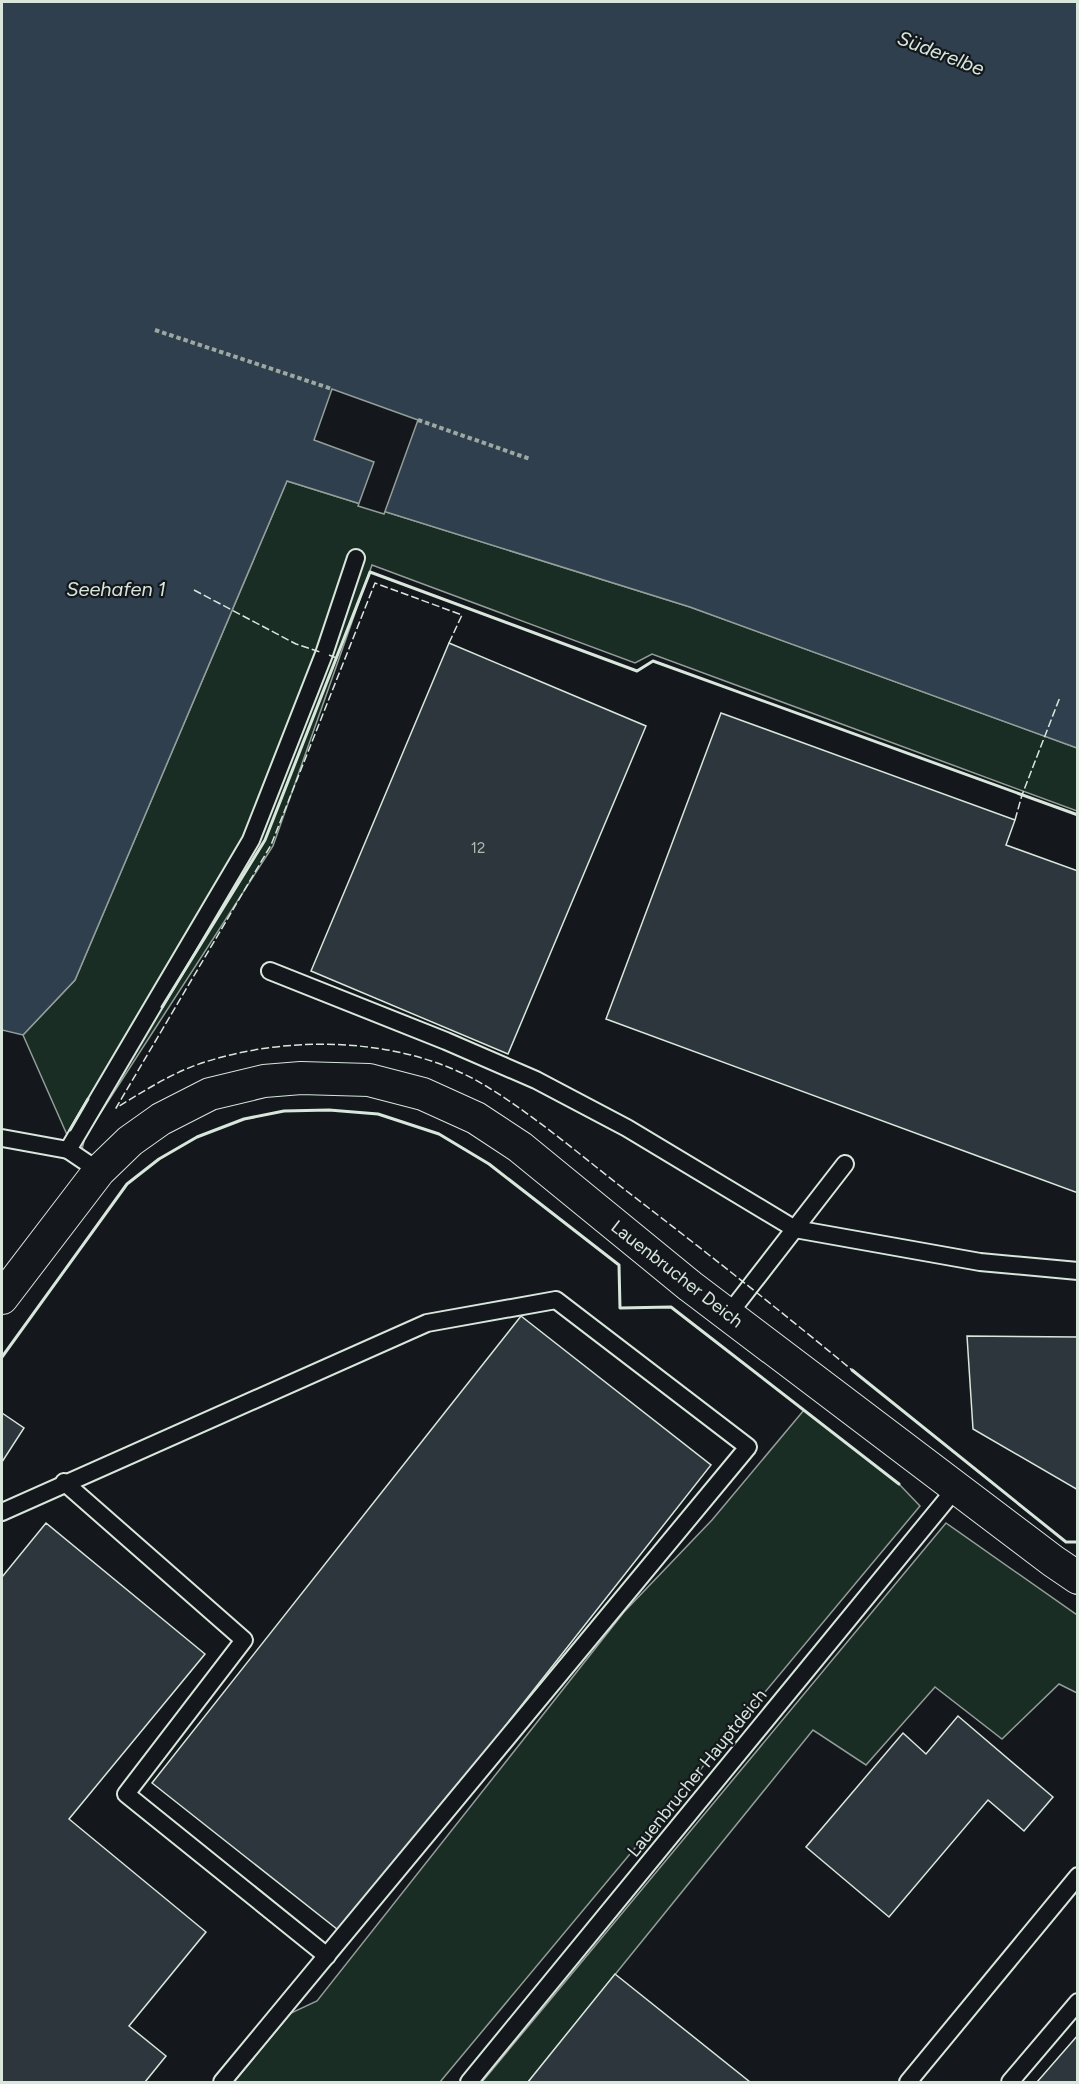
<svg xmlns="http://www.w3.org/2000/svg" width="1079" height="2084" font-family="Figtree,sans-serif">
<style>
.green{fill:#1a2d24;stroke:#939e99;stroke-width:1.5}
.water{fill:#2f3f4d;stroke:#939e99;stroke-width:1.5}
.pier{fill:#14181c;stroke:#939e99;stroke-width:1.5}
.building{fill:#2c363c;stroke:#d8e6dc;stroke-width:1.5}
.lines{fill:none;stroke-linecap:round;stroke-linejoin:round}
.service-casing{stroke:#d8e6dc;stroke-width:20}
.minor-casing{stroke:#d8e6dc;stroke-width:34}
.path{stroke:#9da8a2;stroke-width:4;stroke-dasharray:4.5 3;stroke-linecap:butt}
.service{stroke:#14181c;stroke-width:16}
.minor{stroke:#14181c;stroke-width:32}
.fence{stroke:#d8e6dc;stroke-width:1.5;stroke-dasharray:8 3;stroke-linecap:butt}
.wall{stroke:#d8e6dc;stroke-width:3}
.labels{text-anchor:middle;stroke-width:4.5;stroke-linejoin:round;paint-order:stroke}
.number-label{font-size:15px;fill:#adbab4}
.street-label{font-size:18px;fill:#d8e6dc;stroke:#14181c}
.water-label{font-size:20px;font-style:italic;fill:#d8e6dc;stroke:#14181c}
</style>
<rect width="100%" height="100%" fill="#14181c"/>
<g class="green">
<path d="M 287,481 L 690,607 L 1077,748 L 1077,811 L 652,654 L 635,663 L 372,565 L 273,846 L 85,1137 L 79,1162 L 23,1035 L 75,980 Z"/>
<path d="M 804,1410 L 899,1484 L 920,1506 L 440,2082 L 234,2082 L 291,2013 L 317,2001 L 624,1612 L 712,1520 Z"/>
<path d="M 946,1523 L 1077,1615 L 1077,1693 L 1059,1684 L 1002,1739 L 935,1687 L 866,1765 L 813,1730 L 528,2082 L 482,2082 Z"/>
</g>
<path class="water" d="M 2,2 L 1077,2 L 1077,748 L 690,607 L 287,481 L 75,980 L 23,1035 L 2,1030 Z"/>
<path class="pier" d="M 332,389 L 418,420 L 384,514 L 358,506 L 374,462 L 314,440 Z"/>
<g class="building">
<path d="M 449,643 L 646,726 L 508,1054 L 311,971 Z"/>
<path d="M 721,713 L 1015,820 L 1006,845 L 1078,871 L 1078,1193 L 606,1019 Z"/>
<path d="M 521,1316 L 711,1465 L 342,1933 L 152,1783 Z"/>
<path d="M 967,1336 L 1078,1337 L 1078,1490 L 973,1429 Z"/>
<path d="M 2,1413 L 24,1428 L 2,1462 Z"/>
<path d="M 46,1523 L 205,1654 L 69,1819 L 206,1932 L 129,2026 L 166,2056 L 145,2082 L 2,2082 L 2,1577 Z"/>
<path d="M 958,1716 L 1053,1797 L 1024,1831 L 988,1800 L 889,1917 L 806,1847 L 903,1733 L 926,1754 Z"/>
<path d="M 615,1974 L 750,2082 L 528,2082 Z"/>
<path d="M 1078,2035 L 1078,2082 L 1037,2082 Z"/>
</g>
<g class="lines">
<g class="service-casing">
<g id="service">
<path d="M 270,971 L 446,1041 L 536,1080 L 627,1128 L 795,1229 L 980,1262 L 1078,1271"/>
<path d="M 2,1138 L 68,1150"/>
<path d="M 99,1171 L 68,1150 L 251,840 L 324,654 L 356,558"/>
<path d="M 728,1315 L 845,1164"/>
<path d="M 64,1482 L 244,1640 L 126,1794 L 327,1956"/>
<path d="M 2,1512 L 427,1323 L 556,1300 L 748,1447 L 222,2082"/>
<path d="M 469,2082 L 956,1488"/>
<path d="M 908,2082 L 1078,1876"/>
<path d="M 1010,2082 L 1078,2002"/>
</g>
</g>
<g class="minor-casing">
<path id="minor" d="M 2,1298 L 99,1171 L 130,1141 L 161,1119 L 210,1094 L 264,1081 L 301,1078 L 369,1080 L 423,1094 L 476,1118 L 520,1147 L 690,1286 L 1053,1561 L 1078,1578"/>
</g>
<g class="path">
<path d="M 155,330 L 332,389"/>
<path d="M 418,420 L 530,459"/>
</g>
<use href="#service" class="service"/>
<use href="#minor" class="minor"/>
<g class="fence">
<path d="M 194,590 L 296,644 L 320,652"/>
<path d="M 449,643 L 462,615 L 375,583 L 271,845 L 116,1108 C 144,1091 173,1072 205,1062 C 292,1034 406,1037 486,1086 C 535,1116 579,1154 624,1189 C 701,1248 777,1308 852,1370"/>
<path d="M 329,655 L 339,659"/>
<path d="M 1015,820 L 1022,795 L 1060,697"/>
</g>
<g class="wall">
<path d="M 162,1007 L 265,840 L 370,572 L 637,671 L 653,661 L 1078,815"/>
<path d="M 70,1130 L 88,1099"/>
<path d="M 2,1357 L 127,1184 L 159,1159 L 197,1137 L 244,1119 L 284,1111 L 329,1110 L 378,1114 L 439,1134 L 489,1164 L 619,1265 L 620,1308 L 671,1307 L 899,1484"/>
<path d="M 852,1370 L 1066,1542 L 1078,1542"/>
</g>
</g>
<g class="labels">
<g class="number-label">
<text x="478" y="853">12</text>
</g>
<g class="street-label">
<text transform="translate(677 1274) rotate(38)" y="6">Lauenbrucher Deich</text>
<text transform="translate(697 1773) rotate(-51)" y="6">Lauenbrucher Hauptdeich</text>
</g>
<g class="water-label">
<text transform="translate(941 53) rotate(21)" y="7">Süderelbe</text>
<text x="116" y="596">Seehafen 1</text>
</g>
</g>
<rect width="1079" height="2084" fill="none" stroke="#d8e6dc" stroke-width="6"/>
</svg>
